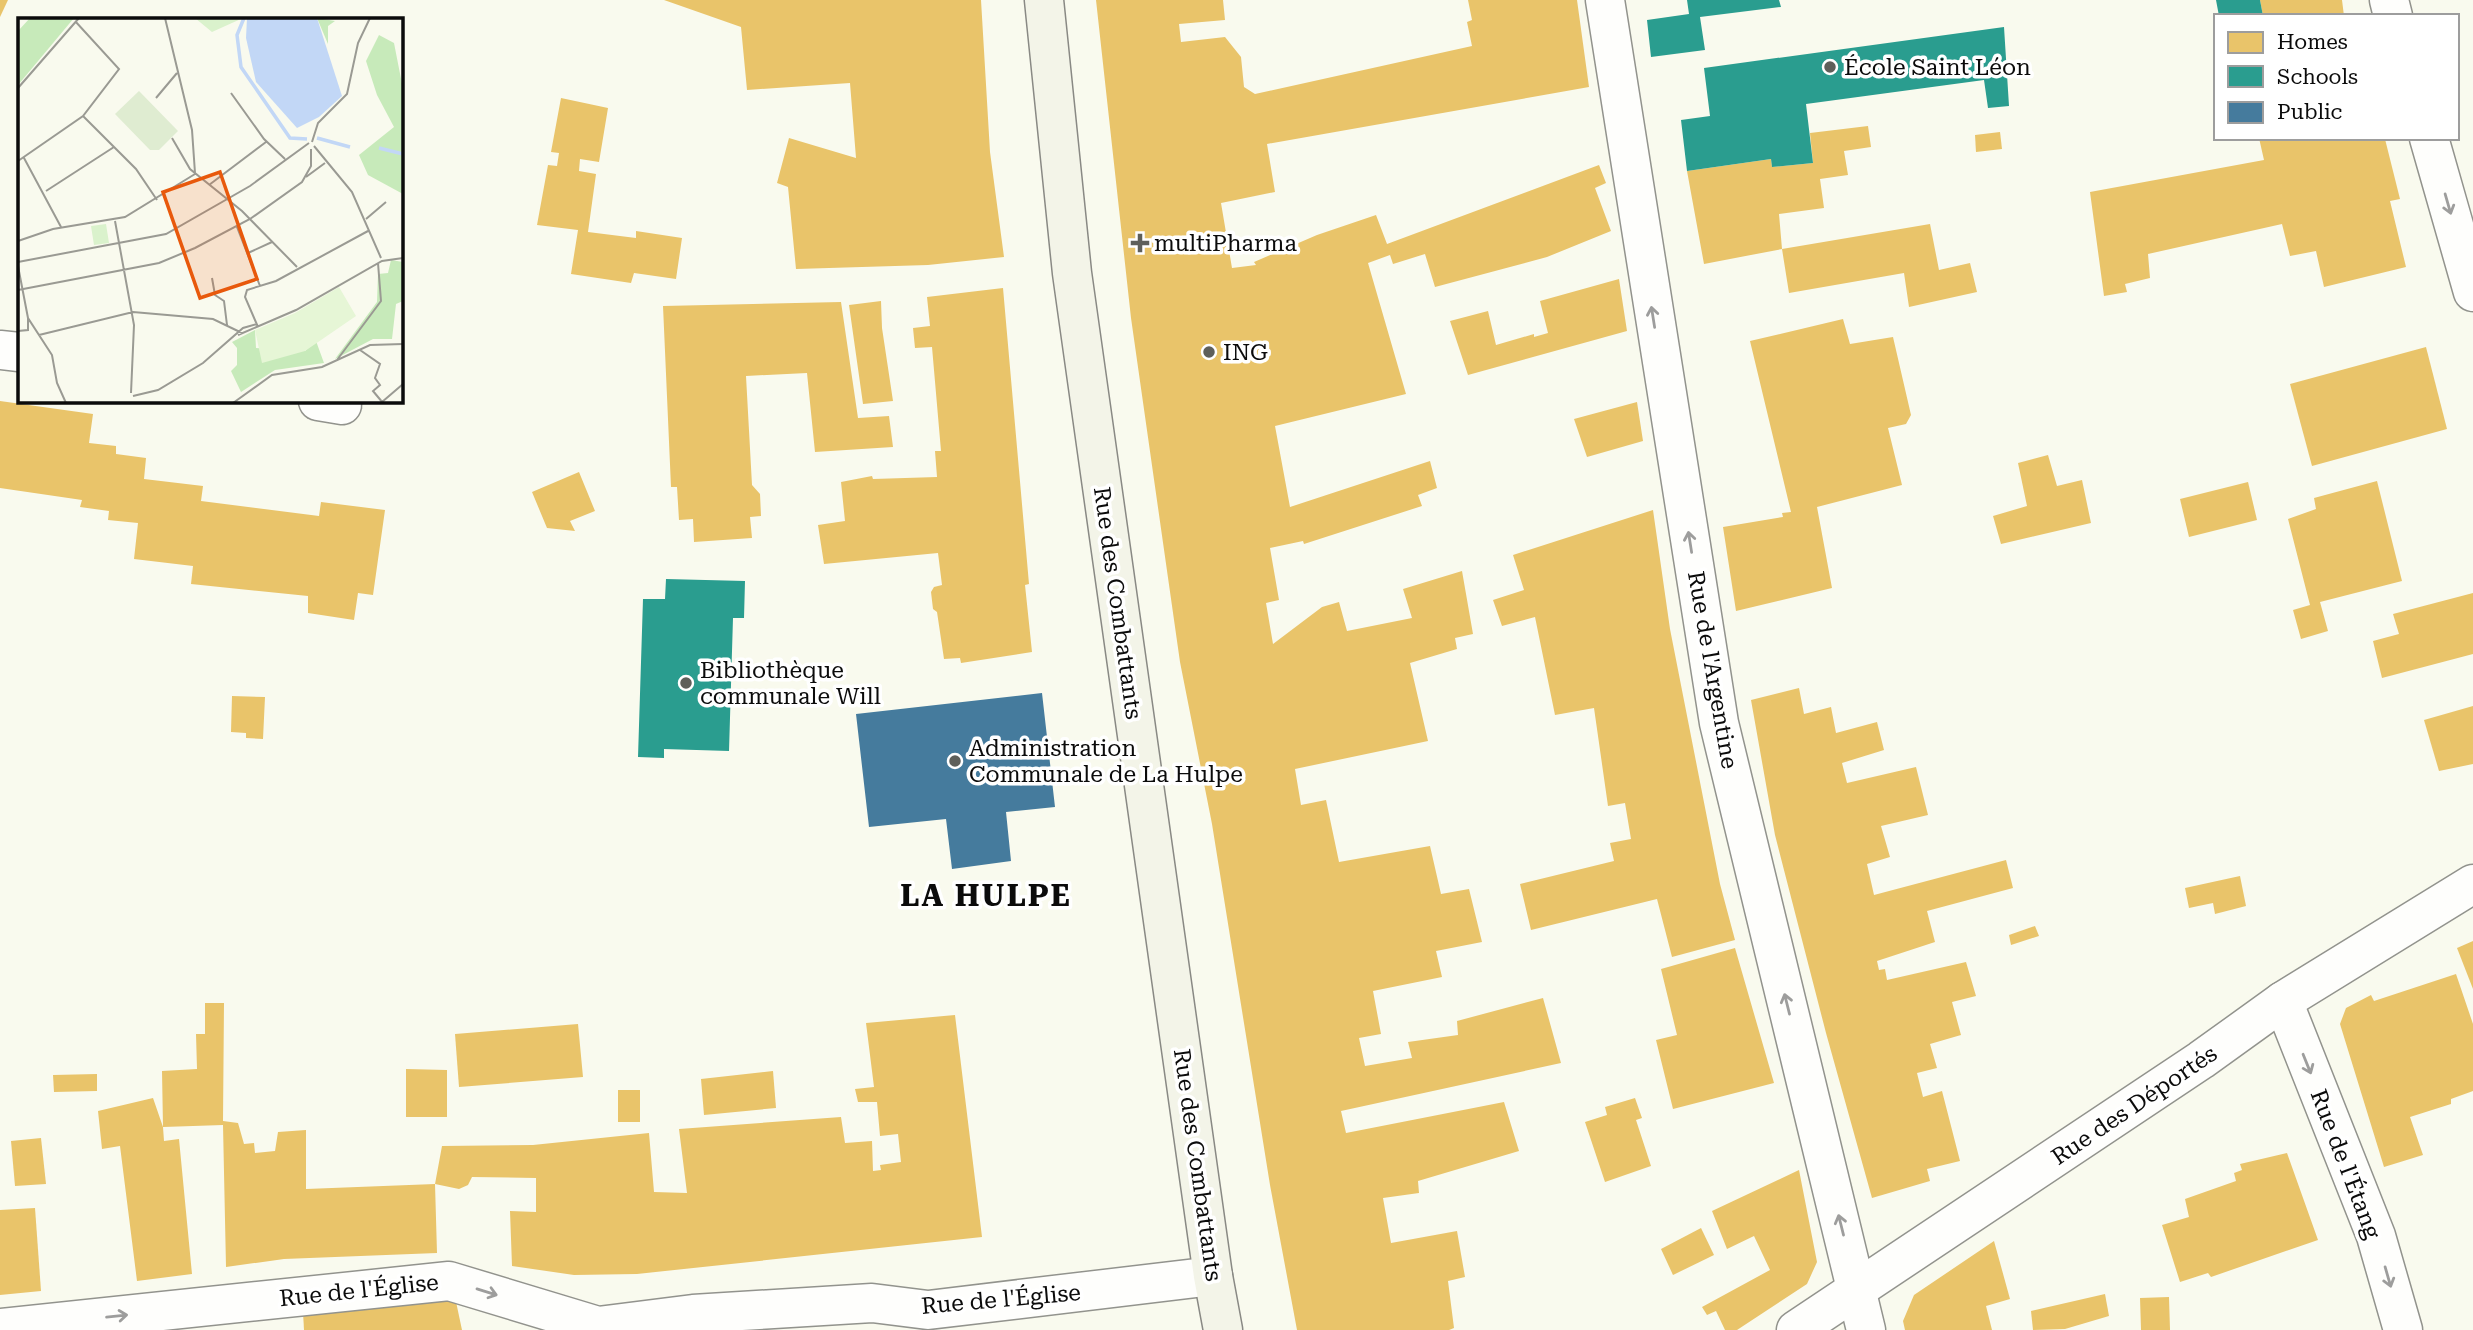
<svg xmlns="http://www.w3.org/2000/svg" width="2473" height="1330" font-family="'Roboto Serif',serif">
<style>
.homes{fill:#e9c46a}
.schools{fill:#2a9d8f}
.public{fill:#457b9d}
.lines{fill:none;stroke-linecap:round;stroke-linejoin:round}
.minor-casing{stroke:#92938d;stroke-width:41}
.secondary-casing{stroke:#898984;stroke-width:41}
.minor{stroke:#fefefc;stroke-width:38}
.secondary{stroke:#f3f4e8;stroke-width:38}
.oneway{stroke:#9d9d9c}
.poi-dot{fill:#5e5f5a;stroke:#fff;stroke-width:2.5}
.labels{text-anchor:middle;stroke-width:7;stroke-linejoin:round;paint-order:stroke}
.poi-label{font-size:23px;fill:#0b0b0b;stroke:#fff;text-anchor:start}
.street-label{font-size:23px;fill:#0b0b0b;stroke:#fff}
.district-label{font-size:30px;font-weight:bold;letter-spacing:2px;fill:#0b0b0b;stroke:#fff}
.inset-river{fill:none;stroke:#c2d7f6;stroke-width:3.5}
.inset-road{fill:none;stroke:#9a9a93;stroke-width:2}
.view{fill:#e8590c;fill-opacity:0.15;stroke:#e8590c;stroke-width:3.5}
.inset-edge{fill:none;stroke:#0b0b0b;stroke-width:3.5}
</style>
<rect width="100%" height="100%" fill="#f9faee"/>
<g class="homes">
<path d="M 0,0 L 8,0 L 0,17 Z"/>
<path d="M 664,0 L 981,0 L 990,152 L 1004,257 L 928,265 L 796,269 L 788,187 L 777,183 L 789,138 L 856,158 L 850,83 L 747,90 L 741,27 Z"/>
<path d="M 1096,0 L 1223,0 L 1225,20 L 1179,24 L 1181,42 L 1225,37 L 1241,57 L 1244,87 L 1255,94 L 1472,46 L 1467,22 L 1472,20 L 1468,0 L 1577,0 L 1589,87 L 1267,144 L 1275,192 L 1221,203 L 1232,268 L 1256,265 L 1254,262 L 1317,235 L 1376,215 L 1387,244 L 1599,165 L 1606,183 L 1595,188 L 1611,231 L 1547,257 L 1435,287 L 1425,254 L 1393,264 L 1390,255 L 1368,263 L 1406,394 L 1275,426 L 1290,507 L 1430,461 L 1437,488 L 1418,495 L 1422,506 L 1304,544 L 1303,541 L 1270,548 L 1279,600 L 1266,603 L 1273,644 L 1322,607 L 1339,602 L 1347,631 L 1412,618 L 1403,589 L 1462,571 L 1473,634 L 1455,638 L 1457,649 L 1410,663 L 1428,741 L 1295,769 L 1301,805 L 1326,800 L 1339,862 L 1430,846 L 1441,894 L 1469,889 L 1482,942 L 1436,951 L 1442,977 L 1373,991 L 1381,1034 L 1359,1038 L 1365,1066 L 1412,1058 L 1408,1042 L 1458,1035 L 1457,1021 L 1543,998 L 1561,1063 L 1341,1111 L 1346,1133 L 1504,1102 L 1519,1151 L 1418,1181 L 1419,1193 L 1383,1198 L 1391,1243 L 1457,1231 L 1465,1277 L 1448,1281 L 1454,1328 L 1449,1330 L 1297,1330 L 1270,1185 L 1212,824 L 1180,662 L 1131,318 Z"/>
<path d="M 2260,0 L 2342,0 L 2344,16 L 2263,16 Z"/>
<path d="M 561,98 L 608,108 L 599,162 L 580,159 L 579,171 L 596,174 L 588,232 L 636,238 L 636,231 L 682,238 L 676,279 L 634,273 L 631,283 L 571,274 L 578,230 L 537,225 L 548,165 L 557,166 L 559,153 L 551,152 Z"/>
<path d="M 1868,126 L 1871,147 L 1844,151 L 1848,175 L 1820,179 L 1824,208 L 1779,214 L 1782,249 L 1704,264 L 1687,171 L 1771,159 L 1772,167 L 1813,163 L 1810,133 Z"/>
<path d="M 2000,132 L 2002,149 L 1976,152 L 1975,135 Z"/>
<path d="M 2259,138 L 2385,139 L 2400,199 L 2390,201 L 2406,267 L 2324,287 L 2316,251 L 2290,256 L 2282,224 L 2148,254 L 2150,278 L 2125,284 L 2127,292 L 2104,296 L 2090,192 L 2264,160 Z"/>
<path d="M 1930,224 L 1939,270 L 1970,263 L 1977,292 L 1909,307 L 1904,273 L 1789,293 L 1782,249 Z"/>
<path d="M 1619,279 L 1627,331 L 1468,375 L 1450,321 L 1488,311 L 1496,345 L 1534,334 L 1534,337 L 1548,333 L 1540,301 Z"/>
<path d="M 1003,288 L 1029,584 L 1025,585 L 1032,652 L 961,663 L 960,658 L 944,659 L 937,612 L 933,609 L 931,592 L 934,587 L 942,585 L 938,553 L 824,564 L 818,525 L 845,521 L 841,482 L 872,476 L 873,479 L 937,477 L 935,451 L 941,451 L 932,347 L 915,348 L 913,328 L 930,326 L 927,297 Z"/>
<path d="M 881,301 L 882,328 L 893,401 L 863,404 L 849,305 Z"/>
<path d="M 841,302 L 858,418 L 889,416 L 893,447 L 815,452 L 807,373 L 746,376 L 752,485 L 760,494 L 761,516 L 750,517 L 752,538 L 694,542 L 693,519 L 679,520 L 677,487 L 671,487 L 663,306 Z"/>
<path d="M 1843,319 L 1850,344 L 1893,337 L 1911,415 L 1906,424 L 1888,428 L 1902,485 L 1817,507 L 1832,588 L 1736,611 L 1723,527 L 1783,517 L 1782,513 L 1791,512 L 1750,341 Z"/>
<path d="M 2426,347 L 2447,429 L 2312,466 L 2290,384 Z"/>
<path d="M 0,401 L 93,414 L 89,443 L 116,446 L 116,454 L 146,458 L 144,479 L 203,486 L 201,501 L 319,516 L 321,502 L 385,510 L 373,595 L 358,593 L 354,620 L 308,613 L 308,596 L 191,584 L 193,566 L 134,559 L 138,523 L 108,520 L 109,511 L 80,507 L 82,500 L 0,488 Z"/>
<path d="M 1637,402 L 1643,441 L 1587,457 L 1574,419 Z"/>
<path d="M 2048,455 L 2057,486 L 2082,480 L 2091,523 L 2001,544 L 1993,516 L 2027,506 L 2018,463 Z"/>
<path d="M 579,472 L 595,511 L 570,521 L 575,531 L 547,528 L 532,492 Z"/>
<path d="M 2377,481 L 2402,581 L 2320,602 L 2328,631 L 2301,639 L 2293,610 L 2310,605 L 2288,519 L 2316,509 L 2314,498 Z"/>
<path d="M 2248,482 L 2257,520 L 2189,537 L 2180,499 Z"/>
<path d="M 1653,510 L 1670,629 L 1720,884 L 1735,940 L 1672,957 L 1657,899 L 1531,930 L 1520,884 L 1614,861 L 1610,843 L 1631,839 L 1625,803 L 1608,806 L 1594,708 L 1555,715 L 1535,617 L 1502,626 L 1493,600 L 1524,590 L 1513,555 Z"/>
<path d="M 2473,593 L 2473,654 L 2382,678 L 2373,641 L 2399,634 L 2393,614 Z"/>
<path d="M 1799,688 L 1804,714 L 1831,707 L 1836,733 L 1877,722 L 1884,750 L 1842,763 L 1847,783 L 1916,767 L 1928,815 L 1881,826 L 1890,857 L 1867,864 L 1874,895 L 2006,860 L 2013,888 L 1927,911 L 1935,942 L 1877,961 L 1879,970 L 1885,969 L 1887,980 L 1966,962 L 1976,996 L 1952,1002 L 1961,1035 L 1930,1044 L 1937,1068 L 1917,1073 L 1923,1097 L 1942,1091 L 1960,1161 L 1927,1169 L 1930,1181 L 1872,1198 L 1826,1033 L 1775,835 L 1751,700 Z"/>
<path d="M 232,696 L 265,697 L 263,739 L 246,738 L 246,733 L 231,732 Z"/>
<path d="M 2473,706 L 2473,764 L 2439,771 L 2424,720 Z"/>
<path d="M 2240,876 L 2246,906 L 2215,914 L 2213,903 L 2189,908 L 2185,888 Z"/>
<path d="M 2035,926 L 2039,936 L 2011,945 L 2009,935 Z"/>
<path d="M 2473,941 L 2473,989 L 2457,948 Z"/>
<path d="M 1735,948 L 1774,1083 L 1673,1109 L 1656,1040 L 1677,1035 L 1661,969 Z"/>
<path d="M 2456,974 L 2473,1024 L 2473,1091 L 2451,1099 L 2451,1104 L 2410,1117 L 2423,1155 L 2384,1167 L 2340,1024 L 2346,1008 L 2371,995 L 2374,1001 Z"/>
<path d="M 205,1003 L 224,1003 L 223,1121 L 238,1123 L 244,1144 L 254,1143 L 255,1153 L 275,1151 L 278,1132 L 306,1130 L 306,1189 L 435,1184 L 442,1146 L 533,1145 L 649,1133 L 654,1192 L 687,1193 L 679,1129 L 841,1117 L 845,1143 L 872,1141 L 873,1171 L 881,1170 L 880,1165 L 901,1162 L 898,1134 L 880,1136 L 877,1102 L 858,1102 L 855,1089 L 874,1087 L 866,1023 L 955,1015 L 982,1237 L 637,1274 L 574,1275 L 512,1266 L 510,1211 L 536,1212 L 536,1178 L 472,1177 L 468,1185 L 459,1189 L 435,1184 L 437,1253 L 284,1259 L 226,1267 L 223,1125 L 163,1127 L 164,1141 L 179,1139 L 192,1274 L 137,1281 L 120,1146 L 102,1149 L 98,1111 L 153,1098 L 163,1127 L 162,1071 L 197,1069 L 196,1034 L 205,1034 Z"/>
<path d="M 578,1024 L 583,1077 L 459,1087 L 455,1034 Z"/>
<path d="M 406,1069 L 447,1070 L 447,1117 L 406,1117 Z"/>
<path d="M 773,1071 L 776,1108 L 704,1115 L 701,1079 Z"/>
<path d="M 97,1074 L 97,1091 L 54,1092 L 53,1075 Z"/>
<rect x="618" y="1090" width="22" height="32"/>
<path d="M 1635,1098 L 1642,1118 L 1636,1120 L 1651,1166 L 1605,1182 L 1585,1122 L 1607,1115 L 1605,1107 Z"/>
<path d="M 41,1138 L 46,1184 L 15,1186 L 11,1141 Z"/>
<path d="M 2287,1153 L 2318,1240 L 2211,1277 L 2208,1273 L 2180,1282 L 2162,1225 L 2189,1217 L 2185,1199 L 2236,1181 L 2234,1173 L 2242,1170 L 2240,1164 Z"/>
<path d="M 1799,1170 L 1817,1262 L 1807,1284 L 1737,1330 L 1725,1330 L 1716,1311 L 1707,1315 L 1702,1307 L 1770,1270 L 1754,1236 L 1727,1249 L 1712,1211 Z"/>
<path d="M 35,1208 L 41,1291 L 0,1295 L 0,1210 Z"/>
<path d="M 1701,1228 L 1714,1255 L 1673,1275 L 1661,1249 Z"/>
<path d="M 1994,1241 L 2010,1299 L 1986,1306 L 1992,1330 L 1905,1330 L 1903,1321 L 1914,1295 Z"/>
<path d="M 2105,1294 L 2109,1316 L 2065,1329 L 2033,1330 L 2031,1311 Z"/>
<path d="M 455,1297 L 462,1330 L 304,1330 L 303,1312 Z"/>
<path d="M 2169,1297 L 2170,1330 L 2141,1330 L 2140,1298 Z"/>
</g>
<g class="schools">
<path d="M 1687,0 L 1779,0 L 1781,7 L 1700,17 L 1705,50 L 1651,57 L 1647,20 L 1689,14 Z"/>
<path d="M 2216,0 L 2260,0 L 2263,16 L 2219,16 Z"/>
<path d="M 2004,27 L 2009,106 L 1988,108 L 1984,80 L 1806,104 L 1813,163 L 1772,167 L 1771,159 L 1687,171 L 1681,120 L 1710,116 L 1704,68 Z"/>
<path d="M 666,579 L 745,581 L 744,618 L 733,618 L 729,751 L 664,749 L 664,758 L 638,757 L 643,599 L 665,599 Z"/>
</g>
<path class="public" d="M 1042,693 L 1055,807 L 1006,812 L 1011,861 L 952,869 L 946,819 L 869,827 L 856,714 Z"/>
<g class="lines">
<g class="minor-casing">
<g id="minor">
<path d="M 1605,0 L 1719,723 L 1866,1330"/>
<path d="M 2389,0 L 2393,16"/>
<path d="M 2429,138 L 2473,292"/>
<path d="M 0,350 L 19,352"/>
<path d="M 318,401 L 342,405"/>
<path d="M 2283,1001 L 2376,1236 L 2403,1330"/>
<path d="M 0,1328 L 449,1281 L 598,1326 L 693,1314 L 872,1303 L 928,1310 L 1213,1276"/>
<path d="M 1796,1330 L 2201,1060 L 2283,1001 L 2473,884"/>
</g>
</g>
<g class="secondary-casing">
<path id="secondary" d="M 1044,0 L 1072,273 L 1213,1276 L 1223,1330"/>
</g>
<use href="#minor" class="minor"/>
<use href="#secondary" class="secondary"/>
</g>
<defs><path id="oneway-shaft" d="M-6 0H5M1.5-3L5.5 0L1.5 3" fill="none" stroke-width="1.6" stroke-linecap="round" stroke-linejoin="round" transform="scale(1.75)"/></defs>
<g class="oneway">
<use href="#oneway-shaft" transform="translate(2448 204) rotate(74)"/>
<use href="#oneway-shaft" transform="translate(1653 317) rotate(-99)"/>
<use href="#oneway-shaft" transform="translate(1690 542) rotate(-99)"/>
<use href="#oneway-shaft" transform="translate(1787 1004) rotate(-104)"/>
<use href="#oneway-shaft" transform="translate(2307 1064) rotate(68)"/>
<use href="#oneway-shaft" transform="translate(1841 1225) rotate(-104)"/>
<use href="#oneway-shaft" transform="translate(2388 1277) rotate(74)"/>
<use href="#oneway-shaft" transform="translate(487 1292) rotate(17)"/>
<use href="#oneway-shaft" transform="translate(117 1316) rotate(-6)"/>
</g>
<g class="poi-dot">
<circle cx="1830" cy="67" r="7"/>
<path d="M1136.5 232.5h7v7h7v7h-7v7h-7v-7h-7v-7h7z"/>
<circle cx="1209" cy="352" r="7"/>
<circle cx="686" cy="683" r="7"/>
<circle cx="955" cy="761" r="7"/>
</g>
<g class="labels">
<g class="poi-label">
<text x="1844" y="75">École Saint Léon</text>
<text x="1154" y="251">multiPharma</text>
<text x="1223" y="360">ING</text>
<text x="700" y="678">Bibliothèque<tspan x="700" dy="26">communale Will</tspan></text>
<text x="969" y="756">Administration<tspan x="969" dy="26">Communale de La Hulpe</tspan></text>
</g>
<g class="street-label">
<text transform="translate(1118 603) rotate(82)" y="8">Rue des Combattants</text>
<text transform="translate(1713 670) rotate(80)" y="8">Rue de l'Argentine</text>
<text transform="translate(2134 1105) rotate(-34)" y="8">Rue des Déportés</text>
<text transform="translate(2346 1164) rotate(69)" y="8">Rue de l'Étang</text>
<text transform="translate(1198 1165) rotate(82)" y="8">Rue des Combattants</text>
<text transform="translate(359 1290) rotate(-6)" y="8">Rue de l'Église</text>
<text transform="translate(1001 1299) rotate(-5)" y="8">Rue de l'Église</text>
</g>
<g class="district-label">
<text x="986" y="906">LA HULPE</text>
</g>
</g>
<g transform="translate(18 18)">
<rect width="385" height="385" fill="#f9faee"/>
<path d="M 177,0 L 225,0 L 194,14 ZM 88,206 L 91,225 L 76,227 L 73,208 Z" fill="#daf2cc"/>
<path d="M 12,0 L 56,0 L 0,67 L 0,13 ZM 299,0 L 317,3 L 310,8 L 310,26 ZM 361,17 L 376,25 L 385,71 L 385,176 L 350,157 L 341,137 L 376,109 L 359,77 L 348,43 ZM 373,242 L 385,244 L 385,283 L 378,286 L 374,321 L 355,321 L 317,341 L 359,284 L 360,256 L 370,255 ZM 237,312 L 238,330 L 287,333 L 298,323 L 306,345 L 257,352 L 223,374 L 213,353 L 219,347 L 219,330 L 214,324 Z" fill="#c7eaba"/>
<path d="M 121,73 L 160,113 L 141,132 L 132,132 L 97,96 Z" fill="#dfecd1"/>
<path d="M 321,269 L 338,298 L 287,333 L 244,345 L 237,312 L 277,295 Z" fill="#e6f6d6"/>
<path d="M 229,0 L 299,0 L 324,78 L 301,99 L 279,110 L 238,64 L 228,20 Z" fill="#c2d7f6"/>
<path class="inset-river" d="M 226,0 L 219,17 L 223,49 L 272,120 L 289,121M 299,120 L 332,129M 361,130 L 385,136"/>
<path class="inset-road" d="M 147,0 L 174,112 L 177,155M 0,70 L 61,0M 213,75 L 246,121 L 267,141M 138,80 L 159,55M 65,98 L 118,151 L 139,182M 154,120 L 172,151 L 224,193 L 279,249M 294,124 L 300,105 L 329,76 L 340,25 L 352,0M 296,128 L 334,174 L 363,240M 6,140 L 43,209M 0,143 L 65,98 L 101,51 L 57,3M 288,159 L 307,145M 191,167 L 248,124M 28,173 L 96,129M 348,201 L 368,184M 97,203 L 116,307 L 113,375M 219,209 L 242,268M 0,223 L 35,211 L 107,199 L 177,156M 230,235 L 254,224M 0,244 L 148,216 L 232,168 L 291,125M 0,248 L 10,300 L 34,337 L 39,365 L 48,385M 194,260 L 197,277 L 206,283 L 209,307M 0,272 L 141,245 L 177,230 L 232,201 L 284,164 L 293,148 L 293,131M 240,309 L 227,279 L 229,272 L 258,263 L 350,213M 0,313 L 10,312 L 10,300M 21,317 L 115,294 L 195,301 L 224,315M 220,317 L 278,292 L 364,243 L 385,240M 342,332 L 362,346 L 357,360 L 362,367 L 355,373 L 365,385M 319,342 L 363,283 L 360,245M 115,378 L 140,372 L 185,345 L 225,310 L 239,306M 364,384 L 385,366M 215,385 L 254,357 L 304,349 L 352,327 L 385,326"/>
<path class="view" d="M 202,154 L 239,261 L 182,280 L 145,174 Z"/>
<rect width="385" height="385" class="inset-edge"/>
</g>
<rect x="2214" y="14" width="245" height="126" fill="#ffffff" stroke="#9d9d9d" stroke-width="2"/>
<rect x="2228" y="32" width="35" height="21" fill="#e9c46a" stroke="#9d9d9d" stroke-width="2"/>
<text x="2277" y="49" font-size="21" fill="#0b0b0b">Homes</text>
<rect x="2228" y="66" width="35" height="21" fill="#2a9d8f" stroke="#9d9d9d" stroke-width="2"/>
<text x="2277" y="84" font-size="21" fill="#0b0b0b">Schools</text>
<rect x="2228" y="102" width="35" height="21" fill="#457b9d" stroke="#9d9d9d" stroke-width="2"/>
<text x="2277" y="119" font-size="21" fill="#0b0b0b">Public</text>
</svg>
